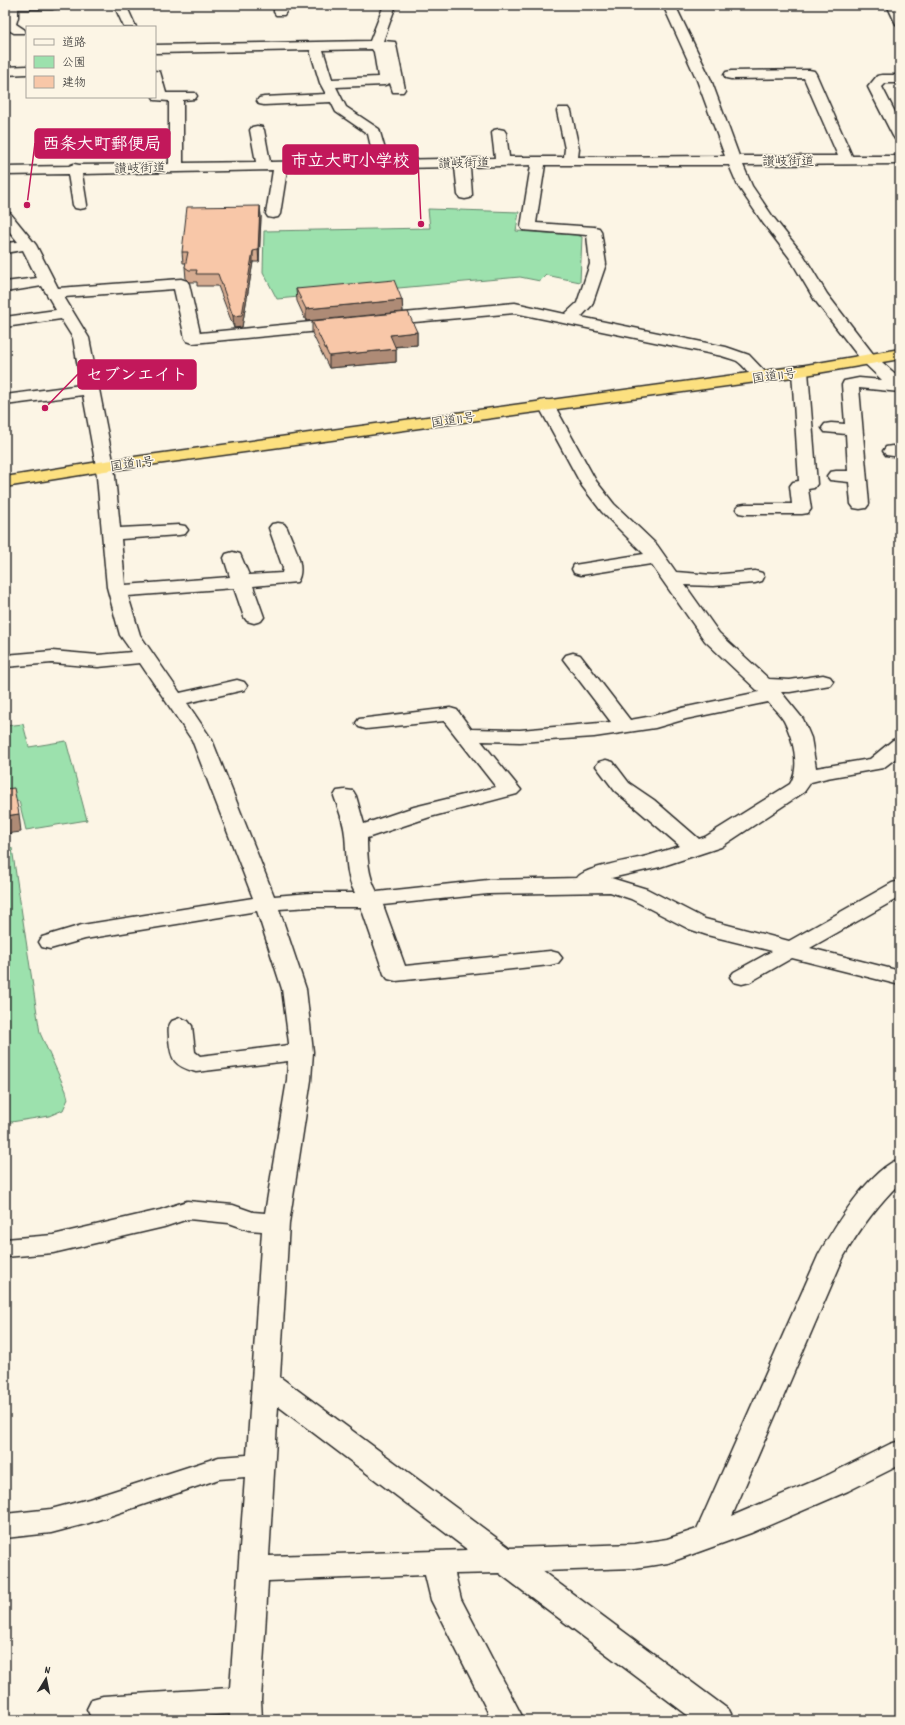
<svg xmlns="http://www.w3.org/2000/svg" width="905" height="1725" font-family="Dekko,'Klee One',sans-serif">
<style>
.green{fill:#9ce1ad;stroke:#64866c}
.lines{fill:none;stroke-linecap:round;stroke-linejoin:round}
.minor-casing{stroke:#2b2b2b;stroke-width:3}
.highway-casing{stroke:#2b2b2b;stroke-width:3}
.minor{fill:#fcf5e5;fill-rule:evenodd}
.highway{fill:#fce080;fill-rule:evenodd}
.wall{fill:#d5ab90;stroke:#2b2b2b}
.shaded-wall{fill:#ae8b76;stroke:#2b2b2b}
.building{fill:#f8c7a8;stroke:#2b2b2b}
.labels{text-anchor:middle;stroke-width:3;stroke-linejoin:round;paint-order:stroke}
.far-street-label{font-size:13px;fill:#2b2b2b;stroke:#fcf5e5}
.leader{fill:none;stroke:#c2185b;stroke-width:1.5}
.callout-dot{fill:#c2185b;stroke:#fcf5e5;stroke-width:1.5}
.callout{fill:#c2185b;stroke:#c2185b;stroke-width:1.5}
.callout-label{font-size:17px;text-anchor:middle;font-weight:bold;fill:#fff}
</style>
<rect width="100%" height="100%" fill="#fcf5e5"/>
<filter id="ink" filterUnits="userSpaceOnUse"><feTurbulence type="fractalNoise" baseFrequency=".025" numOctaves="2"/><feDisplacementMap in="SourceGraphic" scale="8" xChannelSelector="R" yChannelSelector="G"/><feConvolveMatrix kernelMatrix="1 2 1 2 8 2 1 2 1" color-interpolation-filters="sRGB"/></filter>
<g filter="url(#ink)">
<g class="green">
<path d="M 428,209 L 519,212 L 516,231 L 577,235 L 582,237 L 580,282 L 546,275 L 540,281 L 520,277 L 277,299 L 263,272 L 264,231 L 430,228 Z"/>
<path d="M 23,724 L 29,747 L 66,741 L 87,820 L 26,830 L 19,801 L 5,803 L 5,726 Z"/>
<path d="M 5,845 L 12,848 L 40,1033 L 66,1091 L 68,1099 L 63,1110 L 49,1116 L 5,1123 Z"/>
</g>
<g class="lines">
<g class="minor-casing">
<g id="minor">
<path d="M 5,5 L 58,5 L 56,8 L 52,9 L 18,9 L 18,17 L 16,24 L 25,30 L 24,33 L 14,33 L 5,28 Z"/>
<path d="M 114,5 L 126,5 L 136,27 L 124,27 Z"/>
<path d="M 274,5 L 286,5 L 286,12 L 284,15 L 276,15 L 274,12 Z"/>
<path d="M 384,5 L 396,5 L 383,41 L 395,42 L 396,45 L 405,89 L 403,92 L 393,92 L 390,83 L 385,85 L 336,87 L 346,107 L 379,129 L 388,160 L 495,158 L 492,133 L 494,130 L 499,129 L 504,130 L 506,133 L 509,157 L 564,157 L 565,149 L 557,111 L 559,108 L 569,108 L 571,111 L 579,149 L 578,157 L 725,156 L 697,80 L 663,5 L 675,5 L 711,80 L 739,156 L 838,156 L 804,78 L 731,79 L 726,78 L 724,75 L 726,72 L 731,71 L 809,70 L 814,71 L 816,74 L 852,156 L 900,156 L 900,164 L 743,165 L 752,186 L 773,217 L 804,256 L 827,294 L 874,355 L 900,378 L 900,392 L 859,388 L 869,504 L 866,508 L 860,509 L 854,508 L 851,504 L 849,482 L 830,480 L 827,476 L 830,472 L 836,471 L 848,471 L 846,434 L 825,432 L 822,428 L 825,424 L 831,423 L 845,424 L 842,385 L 844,381 L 859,378 L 882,380 L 862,361 L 814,299 L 789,257 L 763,223 L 738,186 L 729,165 L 545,165 L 536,223 L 594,227 L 599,228 L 601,231 L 606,264 L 592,305 L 581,317 L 726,347 L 749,355 L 770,377 L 768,381 C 752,384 749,369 737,361 C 733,359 727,358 722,356 L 515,313 L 381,325 L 375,323 L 373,320 L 375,317 L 381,315 L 515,303 L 565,314 L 577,303 L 590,264 L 587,235 L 523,230 L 521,227 L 531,165 L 470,167 L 472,195 L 470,198 L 465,199 L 460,198 L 458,195 L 455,167 L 287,170 L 280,214 L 278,217 L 273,218 L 268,217 L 266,214 L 273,170 L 82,174 L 87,205 L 85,208 L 80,209 L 75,208 L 73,205 L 68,174 L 5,175 L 5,167 L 69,166 L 74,164 L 79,165 L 169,164 L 169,101 L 155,100 L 153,97 L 155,97 L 155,71 L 160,72 L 166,93 L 195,93 L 197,96 L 195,99 L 183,100 L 183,163 L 256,162 L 250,130 L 252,127 L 257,126 L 262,127 L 264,130 L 270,162 L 374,160 L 368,134 L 336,112 L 331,102 L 264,105 L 259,104 L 257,101 L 259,98 L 264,97 L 326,94 L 320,83 L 310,50 L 155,53 L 155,45 L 370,41 ZM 372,49 L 374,52 L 378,77 L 332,79 L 323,50 Z"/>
<path d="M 887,5 L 899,5 L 900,25 L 896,24 Z"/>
<path d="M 27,66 L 27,74 L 5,75 L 5,67 Z"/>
<path d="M 882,75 L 900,75 L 900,83 L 886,83 L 882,87 L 900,122 L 900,140 L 895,139 L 893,136 L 868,87 L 877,76 Z"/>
<path d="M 5,212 L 10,213 L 36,245 L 58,288 L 181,279 L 187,281 L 189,284 L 200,333 L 341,319 L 347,321 L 349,324 L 347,327 L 341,329 L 193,343 L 187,341 L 185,338 L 174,289 L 64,297 L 89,338 L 114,466 L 120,528 L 179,525 L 185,526 L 188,530 L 185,534 L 179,535 L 121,539 L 125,585 L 230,577 L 224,558 L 226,554 L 233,552 L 240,554 L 249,575 L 282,573 L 283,568 L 269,528 L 272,524 L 278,523 L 284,524 L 287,528 C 293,544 307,567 297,582 L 253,586 L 264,617 L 261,621 L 254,623 L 247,621 L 244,617 L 234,588 L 128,596 L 140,635 L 180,693 L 237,680 L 244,682 L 247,686 L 244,690 L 187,703 L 212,740 L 274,896 L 311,893 L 355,893 C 345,875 347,855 345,835 C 344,822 338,808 334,796 L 337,791 L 345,790 L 353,791 L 356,796 L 364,824 L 414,807 L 496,787 L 444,721 L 366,729 L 359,727 L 356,723 L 359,719 L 450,708 L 457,710 L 471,729 L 520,730 L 611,722 L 563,659 L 566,655 L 573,653 L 580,655 L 630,720 L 653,716 L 682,708 L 759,692 L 705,641 L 651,564 L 581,575 L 574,573 L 572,569 L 574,565 L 644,554 L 602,512 L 582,486 L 538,405 L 540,401 L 546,400 L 552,401 L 596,481 L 614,504 L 657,545 L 676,572 L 713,575 L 755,571 L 762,573 L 764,577 L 762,581 L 755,583 L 713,586 L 685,585 L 719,633 L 769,679 L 790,680 L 823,675 L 830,677 L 833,681 L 830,685 L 790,692 L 781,692 L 803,719 L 811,738 L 816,768 L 870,759 L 893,740 L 900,738 L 900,755 L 883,768 L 827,778 L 811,782 L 804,792 L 721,847 L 660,867 L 611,878 L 647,889 L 705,919 L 789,941 L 892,883 L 900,881 L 900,897 L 810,948 L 900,971 L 900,985 L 792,958 L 750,982 L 742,984 L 734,982 L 730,977 L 734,972 L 772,951 L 707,935 L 689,929 L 631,899 L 610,892 L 488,894 L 383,905 L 405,966 L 550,951 L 558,953 L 562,958 L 558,963 L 550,965 L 396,981 L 388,979 L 384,974 L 361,907 L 311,907 L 279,909 L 306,989 L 313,1052 L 311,1080 L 289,1223 L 280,1377 L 510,1548 L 635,1544 L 667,1539 L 697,1529 L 818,1256 C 833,1229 870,1168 900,1159 L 900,1183 C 877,1205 860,1229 844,1256 L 732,1516 L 828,1475 L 890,1444 L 900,1441 L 900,1465 L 848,1491 L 751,1533 L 668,1563 L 635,1568 L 542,1571 L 729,1710 L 734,1720 L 694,1720 L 499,1573 L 455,1574 L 461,1599 L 524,1720 L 492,1720 L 431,1600 L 425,1575 L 268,1581 L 261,1700 L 262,1720 L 230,1720 L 230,1714 L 142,1720 L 96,1720 L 92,1719 L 87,1709 L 92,1699 L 103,1696 L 230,1688 L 245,1477 L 219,1479 L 89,1523 L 51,1533 L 5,1538 L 5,1514 L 51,1509 L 89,1499 L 219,1457 L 247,1455 L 262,1231 L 249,1230 L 229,1223 L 188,1219 L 164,1227 L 53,1253 L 5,1257 L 5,1239 L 53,1235 L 160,1210 L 187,1201 L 233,1205 L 253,1212 L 265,1213 L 287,1080 L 288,1061 L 196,1072 C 174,1066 171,1060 169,1039 C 169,1031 167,1027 172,1021 L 180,1018 L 188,1021 L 192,1026 L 195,1052 L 200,1056 L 289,1045 L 289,1043 L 282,989 L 257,911 L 85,939 L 50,949 L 42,947 L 39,942 L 42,937 L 82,925 L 253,898 L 192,740 L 140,663 L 98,667 L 52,663 L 5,667 L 5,655 L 52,651 L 98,655 L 132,652 L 120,635 L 107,587 L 96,466 L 83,395 L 5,405 L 5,395 L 81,385 L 73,338 L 61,319 L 5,327 L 5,317 L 56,310 L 42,286 L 5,292 L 5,282 L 37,278 L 23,250 L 5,253 L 5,243 L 18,242 L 5,226 ZM 768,702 C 773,708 780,714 784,721 C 793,738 801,767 790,784 L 705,837 L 699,839 L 654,800 L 629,783 L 613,762 L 606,760 L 599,762 L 596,766 L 615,791 L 638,810 L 680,846 C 669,849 658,853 647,856 C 633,860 584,867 577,878 L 488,880 L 377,892 C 368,876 367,856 367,838 L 430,817 L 517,794 L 521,790 L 481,741 L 520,742 L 594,737 L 655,728 L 686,719 ZM 278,1406 L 468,1550 L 269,1556 Z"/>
<path d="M 800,366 L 806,367 L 808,371 L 817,484 L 814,488 L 808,489 L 811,509 L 808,513 L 802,514 L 745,514 L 739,513 L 736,509 L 739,505 L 745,504 L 792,504 L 790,486 L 793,482 L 799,481 L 792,371 L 794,367 Z"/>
<path d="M 892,446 L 900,447 L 900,457 L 886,455 L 883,451 L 886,447 Z"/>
</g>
</g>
<g class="highway-casing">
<path id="highway" d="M 900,349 L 900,359 L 800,376 L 105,471 L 5,487 L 5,477 L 105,461 L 800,366 Z"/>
</g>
<use href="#minor" class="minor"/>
<use href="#highway" class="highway"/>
</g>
<g class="wall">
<path d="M 260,206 L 261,217 L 259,262 L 253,262 L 242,327 L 234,328 L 218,286 L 197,286 L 197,282 L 189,282 L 186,279 L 185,267 L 186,263 L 183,263 L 182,252 Z"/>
<path d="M 296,289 L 402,300 L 403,312 L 417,332 L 417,345 L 395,347 L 396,349 L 396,362 L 329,368 L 312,333 L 312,321 L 306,321 L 297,301 Z"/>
</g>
<g class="shaded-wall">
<path d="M 260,206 L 261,217 L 259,262 L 258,250 Z"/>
<path d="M 253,251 L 253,262 L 242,327 L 234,328 L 233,316 Z"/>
<path d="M 402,300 L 403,312 L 306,321 L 306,309 Z"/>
<path d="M 417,332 L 417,345 L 390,347 L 390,335 Z"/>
<path d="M 396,349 L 396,362 L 329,368 L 329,356 Z"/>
<path d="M 19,814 L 21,832 L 5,834 L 5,816 Z"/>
</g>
<g class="building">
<path d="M 260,206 L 258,250 L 253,251 L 242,315 L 233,316 L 218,274 L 196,274 L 197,270 L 189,270 L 185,267 L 188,252 L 182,252 L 187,207 Z"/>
<path d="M 394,280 L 402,300 L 306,309 L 296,289 Z"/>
<path d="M 408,312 L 417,332 L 390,335 L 396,349 L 329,356 L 312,321 Z"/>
<path d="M 14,788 L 19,814 L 5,816 L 5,789 Z"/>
</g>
</g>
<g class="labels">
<g class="far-street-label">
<text x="788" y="165">讃岐街道</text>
<text transform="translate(464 162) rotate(-1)" y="5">讃岐街道</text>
<text transform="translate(140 167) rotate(-1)" y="5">讃岐街道</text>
<text transform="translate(774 375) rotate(-8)" y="5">国道11号</text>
<text transform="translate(453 419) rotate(-8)" y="5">国道11号</text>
<text transform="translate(132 463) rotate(-7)" y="5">国道11号</text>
</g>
</g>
<path class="leader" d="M27 205L35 143M421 224L418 160M45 408L78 374"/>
<g class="callout-dot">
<circle cx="27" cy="205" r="4"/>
<circle cx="421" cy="224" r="4"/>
<circle cx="45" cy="408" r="4"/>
</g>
<g class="callout">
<rect x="35" y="129" width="135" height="29" rx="4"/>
<rect x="283" y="145" width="135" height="29" rx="4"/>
<rect x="78" y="360" width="118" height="29" rx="4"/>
</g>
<g class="callout-label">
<text x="102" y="149">西条大町郵便局</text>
<text x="350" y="166">市立大町小学校</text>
<text x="137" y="380">セブンエイト</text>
</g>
<rect width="905" height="1725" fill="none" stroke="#fcf5e5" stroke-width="20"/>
<rect x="10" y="10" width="885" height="1705" fill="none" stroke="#2b2b2b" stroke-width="1.5" filter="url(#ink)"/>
<rect x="26" y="26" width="130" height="72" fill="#fcf5e5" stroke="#a8a49b"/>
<rect x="34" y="39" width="20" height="6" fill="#fcf5e5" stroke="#a8a49b"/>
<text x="62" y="46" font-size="12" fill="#2b2b2b">道路</text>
<rect x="34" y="56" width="20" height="12" fill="#9ce1ad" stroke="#a8a49b"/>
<text x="62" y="66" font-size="12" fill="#2b2b2b">公園</text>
<rect x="34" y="76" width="20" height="12" fill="#f8c7a8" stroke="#a8a49b"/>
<text x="62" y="86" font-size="12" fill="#2b2b2b">建物</text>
<g transform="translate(46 1679) rotate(10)" stroke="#fcf5e5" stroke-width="3" paint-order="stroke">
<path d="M0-3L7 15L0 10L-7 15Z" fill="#2b2b2b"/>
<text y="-6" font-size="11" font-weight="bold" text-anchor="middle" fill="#2b2b2b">N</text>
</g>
</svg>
